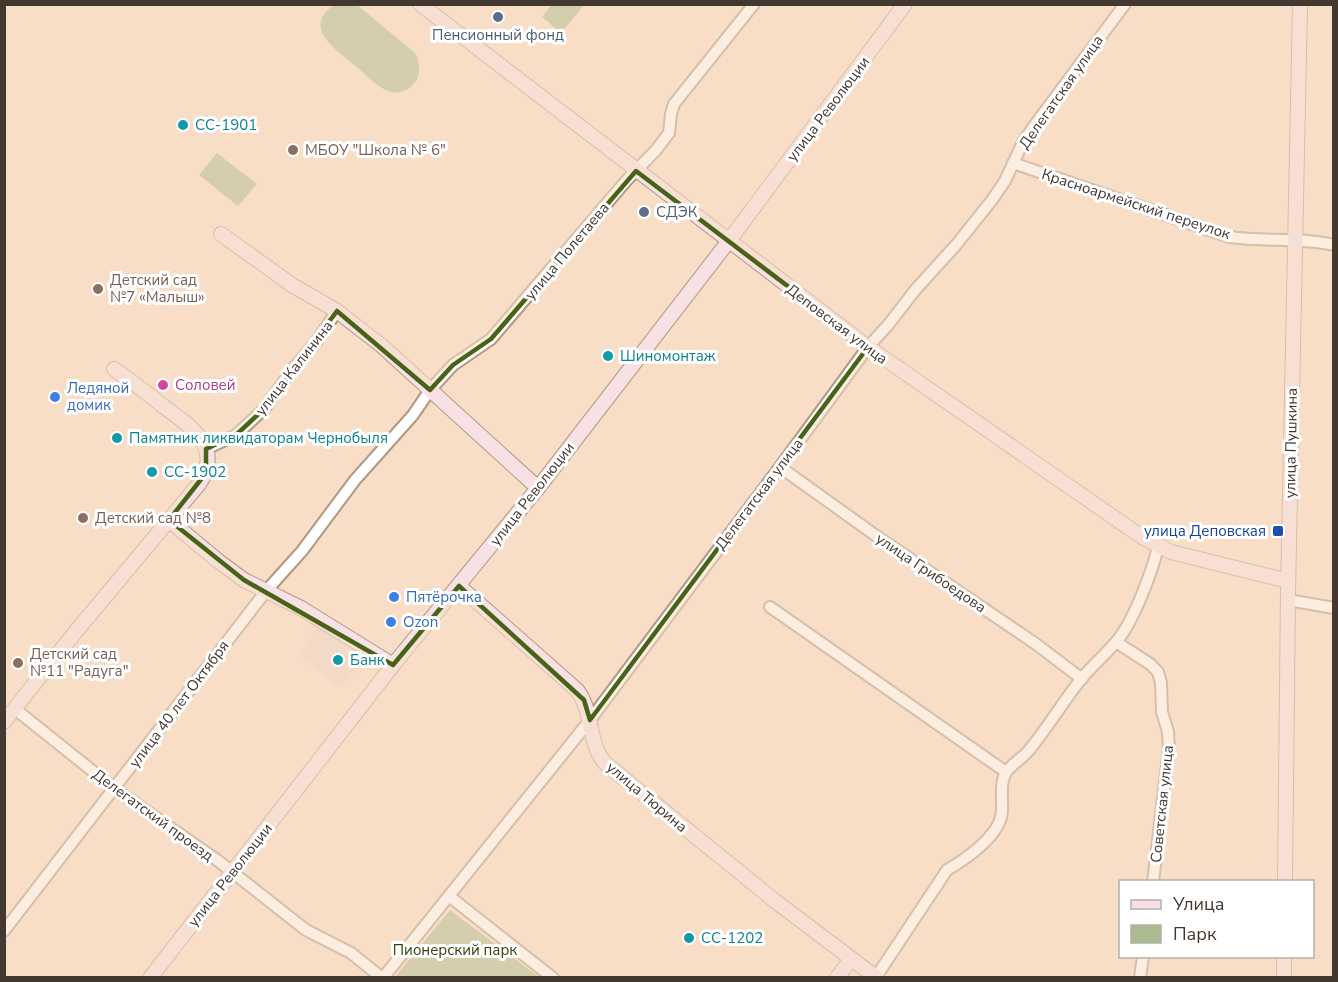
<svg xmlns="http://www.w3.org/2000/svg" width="1338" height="982" font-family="'Nunito Sans',sans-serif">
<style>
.commercial{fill:#ead5c8}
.green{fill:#acbb8e}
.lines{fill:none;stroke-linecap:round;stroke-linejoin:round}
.street-casing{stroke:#b09882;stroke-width:14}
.secondary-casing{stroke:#b09882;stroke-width:16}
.street{stroke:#fff;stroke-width:10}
.secondary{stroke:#f8e1e5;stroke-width:14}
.marked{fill:none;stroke:#466317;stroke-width:4.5;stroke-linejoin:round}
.service-dot{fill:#5c6f8a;stroke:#fff;stroke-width:2}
.culture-dot{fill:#0f9aa8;stroke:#fff;stroke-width:2}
.education-dot{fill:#8d6e63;stroke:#fff;stroke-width:2}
.hotel-dot{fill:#d1479c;stroke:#fff;stroke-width:2}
.shop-dot{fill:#3f7fe0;stroke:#fff;stroke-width:2}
.transit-dot{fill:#1a4fb4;stroke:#fff;stroke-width:2}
.labels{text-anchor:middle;stroke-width:6;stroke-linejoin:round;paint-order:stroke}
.service-label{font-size:15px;fill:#4e5e75;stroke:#fff}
.street-label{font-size:15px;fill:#42382f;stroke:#fff}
.culture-label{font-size:15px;fill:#0d838f;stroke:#fff;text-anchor:start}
.education-label{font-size:15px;fill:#785e54;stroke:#fff;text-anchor:start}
.hotel-label{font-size:15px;fill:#b23c85;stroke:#fff;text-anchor:start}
.shop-label{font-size:15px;fill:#366cbe;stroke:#fff;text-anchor:start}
.transit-label{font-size:15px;fill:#164399;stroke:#fff;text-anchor:end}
.park-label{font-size:15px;fill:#33410a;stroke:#fff}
</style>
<rect width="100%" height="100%" fill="#f8dec7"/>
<path class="commercial" d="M 318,627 L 365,659 L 341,688 L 299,656 Z"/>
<g class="green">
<path d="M 552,4 L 584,4 L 584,5 L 561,33 L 542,17 Z"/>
<path d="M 334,5 L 357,5 L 414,52 C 427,70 415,96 391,92 C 379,89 367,76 358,68 C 339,52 300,28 334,5 Z"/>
<path d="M 217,153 L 257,184 L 238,206 L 199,175 Z"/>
<path d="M 450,910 L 539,977 L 395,977 Z"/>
</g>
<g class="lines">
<g class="street-casing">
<g id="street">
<path d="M 1013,163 L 1230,237 C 1264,242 1299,237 1334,245"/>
<path d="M 206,449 L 236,435 L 264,409 L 291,371 L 316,342 L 337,311"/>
<path d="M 780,467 L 875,535 L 1036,644 L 1082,679"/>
<path d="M 1288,600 L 1334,608"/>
<path d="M 770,607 L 1006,772"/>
<path d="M 1116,642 L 1150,664 L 1158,672 L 1161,683 L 1162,712 L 1168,732 L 1169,748 L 1153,882"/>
<path d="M 15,709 L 115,789 L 217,860 L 306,930 L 351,953 L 382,978"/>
<path d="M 449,896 L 553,978"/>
<path d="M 4,931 L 266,591 L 302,551 L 355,480 L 413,415 L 430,390 L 453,365 L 491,339 L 626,181 L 656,150 L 669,133 L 671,114 L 674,104 L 754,4"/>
<path d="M 876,977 L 947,870 C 966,859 1001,835 1002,811 C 1003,799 999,782 1007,771 C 1013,763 1023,758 1030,749 C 1048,727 1063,702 1081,679 C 1092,666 1105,655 1116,642 C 1133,623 1152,572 1158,547"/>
<path d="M 383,978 L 590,720 L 780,467 L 868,347 L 888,325 L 916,289 L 956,245 L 992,200 L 1005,181 L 1023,142 L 1034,126 L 1125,4"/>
<path d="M 1140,978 L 1143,956"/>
</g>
</g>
<g class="secondary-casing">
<g id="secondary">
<path d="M 420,4 L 868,347 L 1142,537 L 1171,552 L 1288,581"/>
<path d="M 221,234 L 292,285 L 337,311 L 382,346 L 538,488"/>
<path d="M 169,520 L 217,560 L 244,580 L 301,608 L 393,665"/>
<path d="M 459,586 L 577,690 C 594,712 587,742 605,763 L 775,901 L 877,978"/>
<path d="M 4,722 L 73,635 L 199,484 C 224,447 190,426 163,406 C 147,393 131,381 114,369"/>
<path d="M 1285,882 L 1288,592 L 1300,4"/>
<path d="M 150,978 L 393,665 L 538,488 L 728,242 L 905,4"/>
<path d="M 837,978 L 851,959"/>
<path d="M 1284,978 L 1284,956"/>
</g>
</g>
<use href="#street" class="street"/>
<use href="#secondary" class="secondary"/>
</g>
<path d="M0 0H1338V982H0ZM 636,171 L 868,347 L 590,720 L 584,700 L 459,586 L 393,665 L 244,580 L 169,520 L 206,473 L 206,449 L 236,435 L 264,409 L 337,311 L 430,390 L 453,365 L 491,339 Z" fill="#f8dec7" fill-opacity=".55" fill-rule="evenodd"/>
<path class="marked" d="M 636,171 L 868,347 L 590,720 L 584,700 L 459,586 L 393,665 L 244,580 L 169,520 L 206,473 L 206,449 L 236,435 L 264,409 L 337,311 L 430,390 L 453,365 L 491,339 Z"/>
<g class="service-dot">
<circle cx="498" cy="17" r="6"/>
<circle cx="644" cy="212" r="6"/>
</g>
<g class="culture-dot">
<circle cx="183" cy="125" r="6"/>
<circle cx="608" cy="356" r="6"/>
<circle cx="117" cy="438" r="6"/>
<circle cx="152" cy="472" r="6"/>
<circle cx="338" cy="660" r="6"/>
<circle cx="689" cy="938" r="6"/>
</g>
<g class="education-dot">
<circle cx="293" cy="150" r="6"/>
<circle cx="98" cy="289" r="6"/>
<circle cx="83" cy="518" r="6"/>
<circle cx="18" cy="663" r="6"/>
</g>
<circle class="hotel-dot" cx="163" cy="385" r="6"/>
<g class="shop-dot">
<circle cx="55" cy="397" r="6"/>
<circle cx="394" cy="597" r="6"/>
<circle cx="391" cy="622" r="6"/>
</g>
<rect class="transit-dot" x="1272" y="525" width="12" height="12" rx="3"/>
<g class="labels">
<g class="service-label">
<text x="498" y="40">Пенсионный фонд</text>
<text x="656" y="217" text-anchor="start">СДЭК</text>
</g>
<g class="street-label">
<text transform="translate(1061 92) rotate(-55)" y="5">Делегатская улица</text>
<text transform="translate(828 109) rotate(-53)" y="5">улица Революции</text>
<text transform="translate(1136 204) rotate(18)" y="5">Красноармейский переулок</text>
<text transform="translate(567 251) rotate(-50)" y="5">улица Полетаева</text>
<text transform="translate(837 324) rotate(37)" y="5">Деповская улица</text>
<text transform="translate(294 368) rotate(-52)" y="5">улица Калинина</text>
<text transform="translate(1291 443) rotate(-89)" y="5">улица Пушкина</text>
<text transform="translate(532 494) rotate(-52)" y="5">улица Революции</text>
<text transform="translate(759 494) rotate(-53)" y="5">Делегатская улица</text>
<text transform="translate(931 573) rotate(34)" y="5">улица Грибоедова</text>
<text transform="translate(179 704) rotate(-53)" y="5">улица 40 лет Октября</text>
<text transform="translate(647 797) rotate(40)" y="5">улица Тюрина</text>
<text transform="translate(1162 804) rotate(-84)" y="5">Советская улица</text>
<text transform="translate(153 815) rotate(36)" y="5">Делегатский проезд</text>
<text transform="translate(230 875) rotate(-52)" y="5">улица Революции</text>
</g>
<g class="culture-label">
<text x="195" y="130">СС-1901</text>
<text x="620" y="361">Шиномонтаж</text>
<text x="129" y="443">Памятник ликвидаторам Чернобыля</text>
<text x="164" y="477">СС-1902</text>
<text x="350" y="665">Банк</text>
<text x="701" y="943">СС-1202</text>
</g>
<g class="education-label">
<text x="305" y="155">МБОУ "Школа № 6"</text>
<text x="110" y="285">Детский сад<tspan x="110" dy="17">№7 «Малыш»</tspan></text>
<text x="95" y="523">Детский сад №8</text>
<text x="30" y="659">Детский сад<tspan x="30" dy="17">№11 "Радуга"</tspan></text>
</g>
<g class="hotel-label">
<text x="175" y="390">Соловей</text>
</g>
<g class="shop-label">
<text x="67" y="393">Ледяной<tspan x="67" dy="17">домик</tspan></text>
<text x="406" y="602">Пятёрочка</text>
<text x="403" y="627">Ozon</text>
</g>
<g class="transit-label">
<text x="1266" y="536">улица Деповская</text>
</g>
<g class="park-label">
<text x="455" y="955">Пионерский парк</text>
</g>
</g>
<rect width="1338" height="982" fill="none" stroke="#42382f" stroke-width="12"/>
<rect x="1119" y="880" width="195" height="78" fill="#ffffff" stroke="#b3afac" stroke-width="1.5"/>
<rect x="1131" y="900" width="30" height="9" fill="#f8e1e5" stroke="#b3afac" stroke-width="1.5"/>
<text x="1173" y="910" font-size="18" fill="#42382f">Улица</text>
<rect x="1131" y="925" width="30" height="18" fill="#acbb8e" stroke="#b3afac" stroke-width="1.5"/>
<text x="1173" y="940" font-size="18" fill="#42382f">Парк</text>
</svg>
